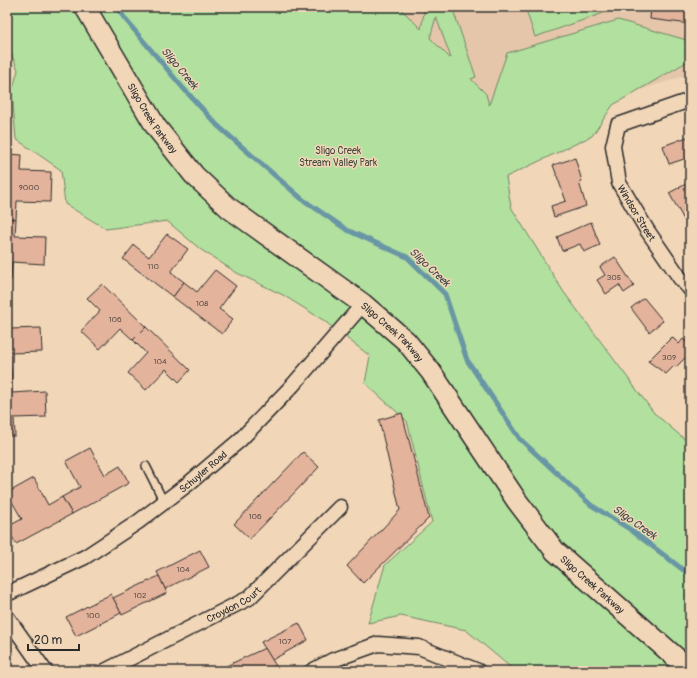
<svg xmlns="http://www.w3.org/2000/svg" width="697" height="678" font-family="Pangolin,sans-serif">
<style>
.built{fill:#e5c6ab}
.green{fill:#b2e09e;stroke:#6e8664;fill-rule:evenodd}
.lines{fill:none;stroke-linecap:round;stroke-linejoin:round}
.stream{stroke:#6996a4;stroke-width:5}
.building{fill:#e4b39c;stroke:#2b2b2b}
.lane-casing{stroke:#2b2b2b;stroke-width:10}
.street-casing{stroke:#2b2b2b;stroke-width:17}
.secondary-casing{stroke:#2b2b2b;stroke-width:23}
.lane{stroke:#f1d6b8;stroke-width:7}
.street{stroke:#f1d6b8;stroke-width:14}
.secondary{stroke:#f1d6b8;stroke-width:20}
.labels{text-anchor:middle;stroke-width:3;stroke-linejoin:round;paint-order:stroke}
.number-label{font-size:8px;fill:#594d47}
.street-label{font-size:10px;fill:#2b2b2b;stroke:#f1d6b8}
.park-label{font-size:10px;fill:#3f463c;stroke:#f1d6b8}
.water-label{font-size:11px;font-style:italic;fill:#3b4649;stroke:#f1d6b8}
</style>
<rect width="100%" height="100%" fill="#f1d6b8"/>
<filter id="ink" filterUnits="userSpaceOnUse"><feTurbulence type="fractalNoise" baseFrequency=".025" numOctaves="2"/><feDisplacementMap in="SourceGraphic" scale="8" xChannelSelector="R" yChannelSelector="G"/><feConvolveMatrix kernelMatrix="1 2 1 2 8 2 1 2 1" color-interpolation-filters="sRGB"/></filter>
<g filter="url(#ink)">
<path class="built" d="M 399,7 L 690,7 L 690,74 L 496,136 L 486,94 Z"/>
<g class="green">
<path d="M 7,7 L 399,7 L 421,29 L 425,7 L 452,7 L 476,77 L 471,79 L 486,94 L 489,105 L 507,53 L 618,20 L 690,41 L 690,60 L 613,105 L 592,136 L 506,177 L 511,207 L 563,291 L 654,413 L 690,444 L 690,671 L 515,671 L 466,630 L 401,616 L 368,623 L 385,565 L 432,522 L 407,421 L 365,383 L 370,356 L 323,320 L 283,295 L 237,273 L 200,249 L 167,221 L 106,229 L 65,204 L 61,170 L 16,139 L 12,92 L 18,70 L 7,43 ZM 436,17 L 451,58 L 450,58 L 430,38 Z"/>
<path d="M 525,7 L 611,7 L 612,10 L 535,37 Z"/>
</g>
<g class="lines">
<path class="stream" d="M 117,7 L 125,19 L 183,88 L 218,126 L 302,199 L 347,230 L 407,257 L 445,294 L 467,360 L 520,439 L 591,505 L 631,530 L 690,575"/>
</g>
<g class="building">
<path d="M 651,7 L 690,7 L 690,24 L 650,19 Z"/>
<path d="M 690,136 L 690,157 L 669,164 L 663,146 Z"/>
<path d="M 7,154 L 22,155 L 21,171 L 51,172 L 50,202 L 17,201 L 16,219 L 7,218 Z"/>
<path d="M 575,158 L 582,181 L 579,182 L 586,206 L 554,217 L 551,206 L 566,201 L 553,165 Z"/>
<path d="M 690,182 L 690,224 L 687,225 L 669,193 Z"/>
<path d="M 7,218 L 16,219 L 15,236 L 45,237 L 44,264 L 12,262 L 11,280 L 7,280 Z"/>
<path d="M 591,222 L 600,245 L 584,252 L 580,244 L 562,251 L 557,237 Z"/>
<path d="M 167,234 L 188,249 L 171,272 L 184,282 L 173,297 L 123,259 L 134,245 L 149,257 Z"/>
<path d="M 615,257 L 634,286 L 624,293 L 619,285 L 606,294 L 597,280 L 605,275 L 600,267 Z"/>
<path d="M 215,270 L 236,286 L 219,309 L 233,319 L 222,334 L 173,297 L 184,282 L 197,292 Z"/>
<path d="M 102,284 L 146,327 L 133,340 L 120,328 L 100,349 L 81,331 L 100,311 L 87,298 Z"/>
<path d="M 644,298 L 663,321 L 649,332 L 631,308 Z"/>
<path d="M 7,311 L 10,311 L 10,329 L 41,328 L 42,352 L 10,353 L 11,372 L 7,372 Z"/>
<path d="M 146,327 L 190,370 L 179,382 L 166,369 L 146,390 L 128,373 L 146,353 L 133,340 Z"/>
<path d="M 672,337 L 679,344 L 683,339 L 690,345 L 690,353 L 676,367 L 674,366 L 666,374 L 648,361 Z"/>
<path d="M 7,372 L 11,372 L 12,393 L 45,391 L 46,417 L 14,418 L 15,436 L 7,436 Z"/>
<path d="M 402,413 L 429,518 L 363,583 L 347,566 L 400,510 L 379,420 Z"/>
<path d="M 90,448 L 105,475 L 120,466 L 129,483 L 72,514 L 62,497 L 80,487 L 66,461 Z"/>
<path d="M 303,452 L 319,467 L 250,539 L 234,524 Z"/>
<path d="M 34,478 L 48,505 L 62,497 L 72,514 L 16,544 L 7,527 L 22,519 L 7,493 Z"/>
<path d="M 200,550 L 209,567 L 165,589 L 157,572 Z"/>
<path d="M 159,576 L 167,593 L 122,615 L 113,598 Z"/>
<path d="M 111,594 L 121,613 L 76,636 L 66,617 Z"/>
<path d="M 299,623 L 308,640 L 272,660 L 261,642 Z"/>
<path d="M 265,648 L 276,666 L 265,671 L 226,671 L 224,667 Z"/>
</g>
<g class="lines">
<g class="lane-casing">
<path id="lane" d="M 146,466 L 164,502"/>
</g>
<g class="street-casing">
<g id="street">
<path id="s1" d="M 690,100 L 618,125 L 613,146 L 619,183 L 647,230 L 680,278 L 690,289"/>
<path id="s2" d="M 7,594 L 85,557 L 138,522 L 188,484 L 240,440 L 293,385 L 363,304"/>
<path d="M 7,617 L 45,671"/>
<path id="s3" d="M 105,671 L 249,598 L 340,507"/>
<path d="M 312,671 L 333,660 L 378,644 L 419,647 L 478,671"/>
</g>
</g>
<g class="secondary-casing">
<g id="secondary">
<path id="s4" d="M 85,7 L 156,127 L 194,175 L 229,208 L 363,304 L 406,341 L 431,372 L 517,501 L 555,551 L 690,670"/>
</g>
</g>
<use href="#lane" class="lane"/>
<use href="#street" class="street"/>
<use href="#secondary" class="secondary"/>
</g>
</g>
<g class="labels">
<g class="number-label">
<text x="29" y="190">9000</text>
<text x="153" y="269">110</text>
<text x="614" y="280">305</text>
<text x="202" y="306">108</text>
<text x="115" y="322">106</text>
<text x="669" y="360">309</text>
<text x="160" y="364">104</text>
<text x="255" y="519">106</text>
<text x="183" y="572">104</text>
<text x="140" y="598">102</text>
<text x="93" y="618">100</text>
<text x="285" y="644">107</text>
</g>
<g class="street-label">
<text dy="4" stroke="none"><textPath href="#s4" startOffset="130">Sligo Creek Parkway</textPath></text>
<text dy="4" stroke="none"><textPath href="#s1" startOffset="170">Windsor Street</textPath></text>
<text dy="4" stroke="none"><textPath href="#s4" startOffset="454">Sligo Creek Parkway</textPath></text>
<text dy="4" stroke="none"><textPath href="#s2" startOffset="232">Schuyler Road</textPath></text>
<text dy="4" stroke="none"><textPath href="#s4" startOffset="778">Sligo Creek Parkway</textPath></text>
<text dy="4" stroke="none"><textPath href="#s3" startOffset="145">Croydon Court</textPath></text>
</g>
<g class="park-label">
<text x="338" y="154">Sligo Creek<tspan x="338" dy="12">Stream Valley Park</tspan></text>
</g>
<g class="water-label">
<text transform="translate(180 68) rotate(50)" y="4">Sligo Creek</text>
<text transform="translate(430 267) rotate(43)" y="4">Sligo Creek</text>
<text transform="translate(635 522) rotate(35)" y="4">Sligo Creek</text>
</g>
</g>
<rect width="697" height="678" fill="none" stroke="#f1d6b8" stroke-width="24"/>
<rect x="12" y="12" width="673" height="654" fill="none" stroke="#2b2b2b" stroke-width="1.5" filter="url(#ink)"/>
<path d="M28 644v6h51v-6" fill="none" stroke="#2b2b2b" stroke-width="2"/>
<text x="34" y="644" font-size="12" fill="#2b2b2b" stroke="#f1d6b8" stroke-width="3" paint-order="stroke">20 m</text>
</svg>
